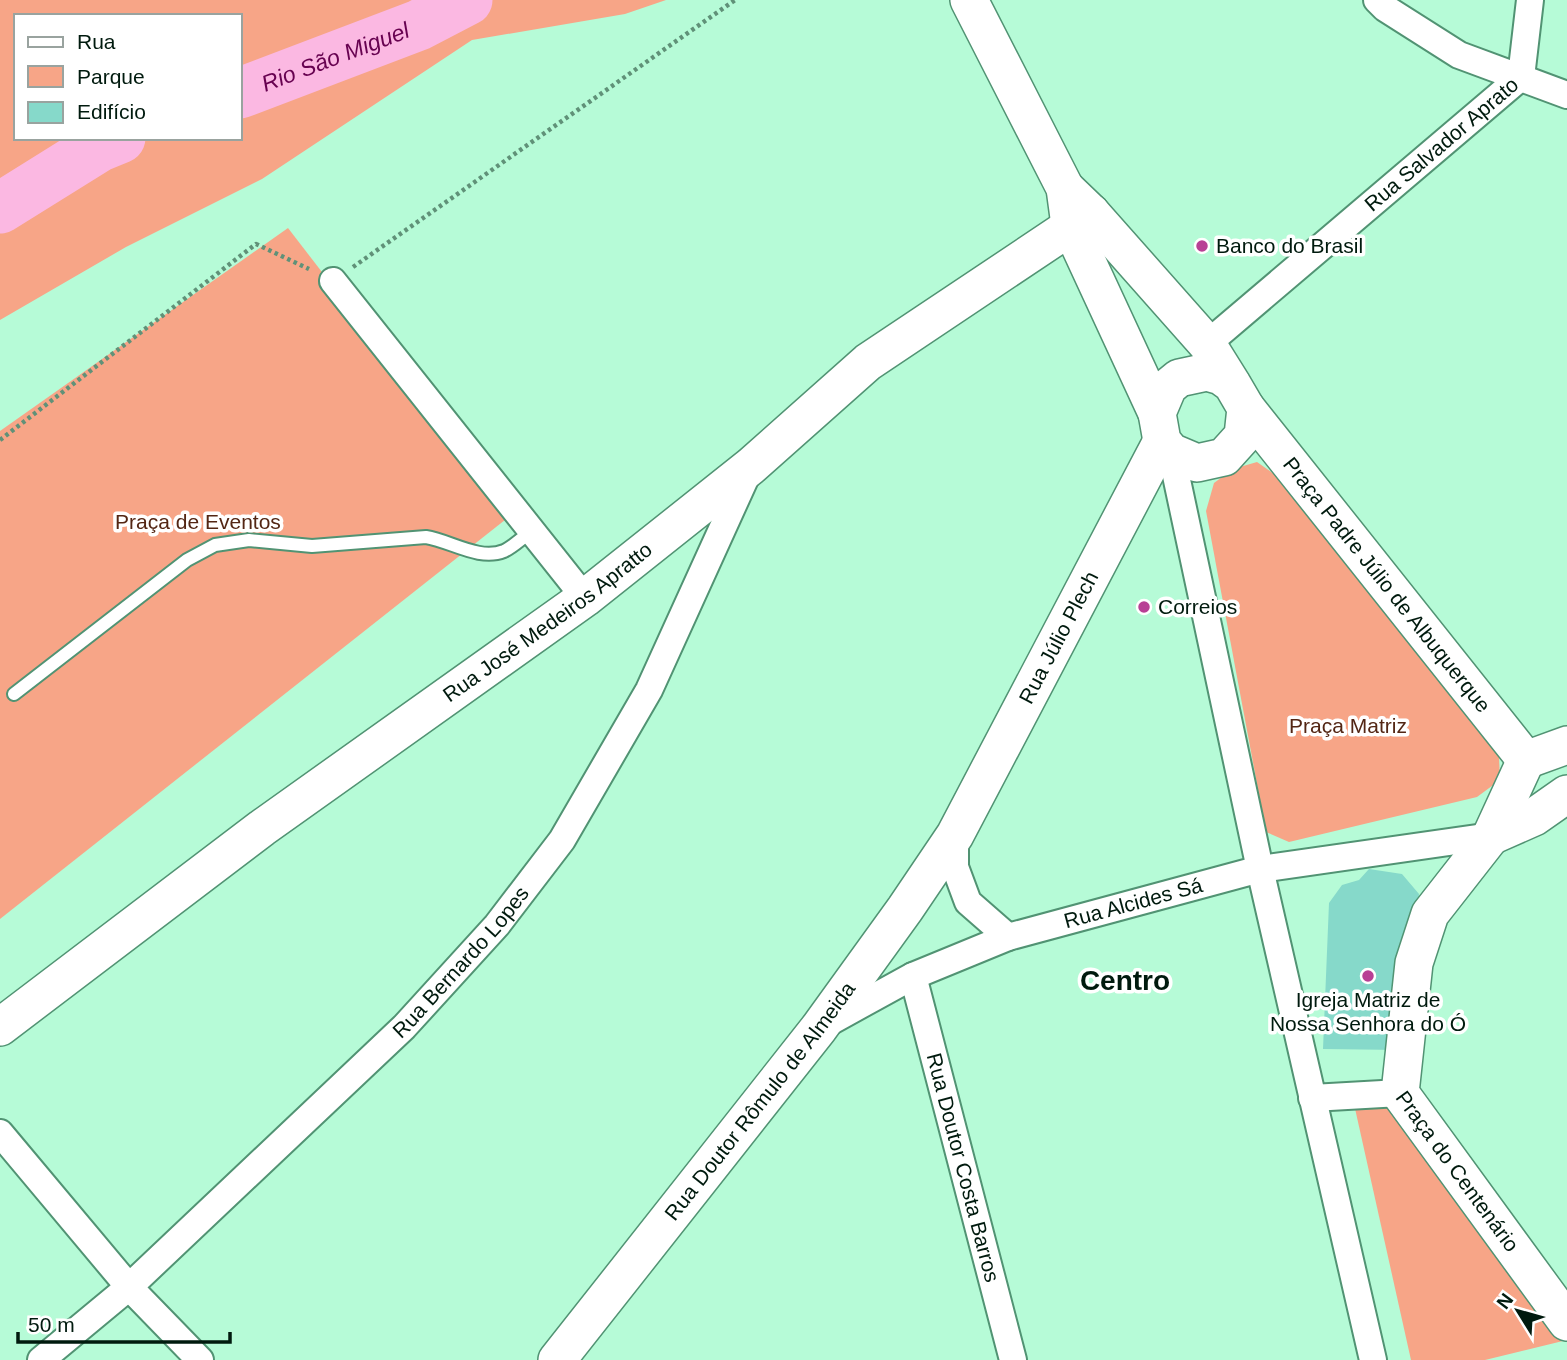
<svg xmlns="http://www.w3.org/2000/svg" width="1567" height="1360" font-family="Arial,sans-serif">
<style>
.green{fill:#f7a587;fill-rule:evenodd}
.lines{fill:none;stroke-linecap:round;stroke-linejoin:round}
.river{stroke:#fbb8e2;stroke-width:51}
.building{fill:#86d9ca}
.lane-casing{stroke:#519373;stroke-width:16}
.street-casing{stroke:#519373;stroke-width:30}
.secondary-casing{stroke:#519373;stroke-width:40}
.path{stroke:#609178;stroke-width:4.5;stroke-dasharray:3.5 3.5;stroke-linecap:butt}
.lane{stroke:#fff;stroke-width:12}
.street{stroke:#fff;stroke-width:26}
.secondary{stroke:#fff;stroke-width:37}
.poi-dot{fill:#b84095;stroke:#fff;stroke-width:2.5}
.labels{text-anchor:middle;stroke-width:7;stroke-linejoin:round;paint-order:stroke}
.street-label{font-size:21px;fill:#001a0e;stroke:#fff}
.poi-label{font-size:21px;fill:#001a0e;stroke:#fff;text-anchor:start}
.park-label{font-size:21px;fill:#532614;stroke:#fff}
.water-label{font-size:23px;font-style:italic;fill:#670250;stroke:#fff}
.district-label{font-size:28px;font-weight:bold;fill:#001a0e;stroke:#fff}
</style>
<rect width="100%" height="100%" fill="#b6fbd7"/>
<g class="green">
<path d="M 0,0 L 666,0 L 625,14 L 472,40 L 262,179 L 126,247 L 0,320 ZM 16,16 L 240,16 L 240,138 L 16,138 Z"/>
<path d="M 288,228 L 510,516 L 0,919 L 0,431 Z"/>
<path d="M 1257,462 L 1274,474 L 1499,757 L 1500,780 L 1477,797 L 1289,842 L 1266,832 L 1206,511 L 1214,483 L 1233,469 Z"/>
<path d="M 1417,1086 L 1567,1340 L 1485,1360 L 1411,1360 L 1352,1095 Z"/>
</g>
<g class="lines">
<g class="river">
<path id="s1" d="M 240,93 L 419,25 L 467,0"/>
<path d="M 0,208 L 98,147 L 120,138"/>
</g>
</g>
<path class="building" d="M 1369,869 L 1402,874 L 1419,894 L 1400,1050 L 1323,1049 L 1329,903 L 1342,885 L 1359,880 Z"/>
<g class="lines">
<g class="lane-casing">
<path id="lane" d="M 14,694 L 187,560 L 215,545 L 249,540 L 312,546 L 426,537 C 451,541 479,561 504,551 C 513,547 523,537 532,531"/>
</g>
<g class="street-casing">
<g id="street">
<path d="M 1377,0 L 1385,8 L 1459,55 L 1567,95"/>
<path d="M 333,281 L 585,598"/>
<path id="s2" d="M 1207,344 L 1521,77 L 1530,0"/>
<path d="M 1171,452 L 1260,869 L 1373,1360"/>
<path d="M 955,835 L 955,867 L 968,902 L 1008,937"/>
<path id="s3" d="M 913,976 L 1013,1360"/>
<path id="s4" d="M 824,1025 L 913,976 L 1008,937 L 1260,869 L 1491,836"/>
<path d="M 1312,1098 L 1400,1093"/>
<path d="M 0,1133 L 129,1287 L 200,1360"/>
<path id="s5" d="M 41,1360 L 129,1287 L 404,1027 L 497,925 L 562,840 L 649,690 L 749,470"/>
</g>
</g>
<g class="secondary-casing">
<g id="secondary">
<path d="M 969,0 L 1065,188 L 1070,225 L 1157,413"/>
<path d="M 1065,188 L 1091,213 L 1207,344 L 1232,384 L 1246,408 L 1243,436 L 1224,457 L 1197,463 L 1171,452 L 1162,441 L 1157,413 L 1168,387 L 1179,378 L 1207,372 L 1221,376 L 1232,384"/>
<path id="s6" d="M 1246,408 L 1526,760"/>
<path id="s7" d="M 1526,760 L 1491,836 L 1430,914 L 1414,963 L 1400,1093 L 1567,1322"/>
<path d="M 1526,760 L 1567,745"/>
<path d="M 1491,836 L 1534,817 L 1567,794"/>
<path id="s8" d="M 0,1027 L 262,828 L 585,598 L 751,466 L 868,362 L 1091,213"/>
<path id="s9" d="M 557,1360 L 819,1028 L 905,909 L 955,835 L 1162,441"/>
</g>
</g>
<g class="path">
<path d="M 353,267 L 735,0"/>
<path d="M 0,440 L 256,244 L 309,269"/>
</g>
<use href="#lane" class="lane"/>
<use href="#street" class="street"/>
<use href="#secondary" class="secondary"/>
</g>
<g class="poi-dot">
<circle cx="1202" cy="246" r="7"/>
<circle cx="1144" cy="607" r="7"/>
<circle cx="1368" cy="976" r="7"/>
</g>
<g class="labels">
<g class="street-label">
<text dy="7" stroke="none"><textPath href="#s2" startOffset="308">Rua Salvador Aprato</textPath></text>
<text dy="7" stroke="none"><textPath href="#s6" startOffset="226">Praça Padre Júlio de Albuquerque</textPath></text>
<text dy="7" stroke="none"><textPath href="#s8" startOffset="681">Rua José Medeiros Apratto</textPath></text>
<text dy="7" stroke="none"><textPath href="#s9" startOffset="882">Rua Júlio Plech</textPath></text>
<text dy="7" stroke="none"><textPath href="#s4" startOffset="334">Rua Alcides Sá</textPath></text>
<text dy="7" stroke="none"><textPath href="#s5" startOffset="579">Rua Bernardo Lopes</textPath></text>
<text dy="7" stroke="none"><textPath href="#s9" startOffset="329">Rua Doutor Rômulo de Almeida</textPath></text>
<text dy="7" stroke="none"><textPath href="#s3" startOffset="198">Rua Doutor Costa Barros</textPath></text>
<text dy="7" stroke="none"><textPath href="#s7" startOffset="462">Praça do Centenário</textPath></text>
</g>
<g class="poi-label">
<text x="1216" y="253">Banco do Brasil</text>
<text x="1158" y="614">Correios</text>
<text x="1368" y="1007" text-anchor="middle">Igreja Matriz de<tspan x="1368" dy="24">Nossa Senhora do Ó</tspan></text>
</g>
<g class="park-label">
<text x="198" y="529">Praça de Eventos</text>
<text x="1348" y="733">Praça Matriz</text>
</g>
<g class="water-label">
<text dy="8" stroke="none"><textPath href="#s1" startOffset="102">Rio São Miguel</textPath></text>
</g>
<g class="district-label">
<text x="1125" y="990">Centro</text>
</g>
</g>
<rect x="14" y="14" width="228" height="126" fill="#ffffff" stroke="#99a39f" stroke-width="2"/>
<rect x="28" y="37" width="35" height="10" fill="#ffffff" stroke="#99a39f" stroke-width="2"/>
<text x="77" y="49" font-size="21" fill="#001a0e">Rua</text>
<rect x="28" y="66" width="35" height="21" fill="#f7a587" stroke="#99a39f" stroke-width="2"/>
<text x="77" y="84" font-size="21" fill="#001a0e">Parque</text>
<rect x="28" y="102" width="35" height="21" fill="#86d9ca" stroke="#99a39f" stroke-width="2"/>
<text x="77" y="119" font-size="21" fill="#001a0e">Edifício</text>
<g transform="translate(1518 1311) rotate(307)" stroke="#ffffff" stroke-width="5" paint-order="stroke">
<path d="M0-5L12 26L0 18L-12 26Z" fill="#001a0e"/>
<text y="-10" font-size="19" font-weight="bold" text-anchor="middle" fill="#001a0e">N</text>
</g>
<path d="M18 1332v10h212v-10" fill="none" stroke="#001a0e" stroke-width="3.5"/>
<text x="28" y="1332" font-size="21" fill="#001a0e" stroke="#ffffff" stroke-width="5" paint-order="stroke">50 m</text>
</svg>
